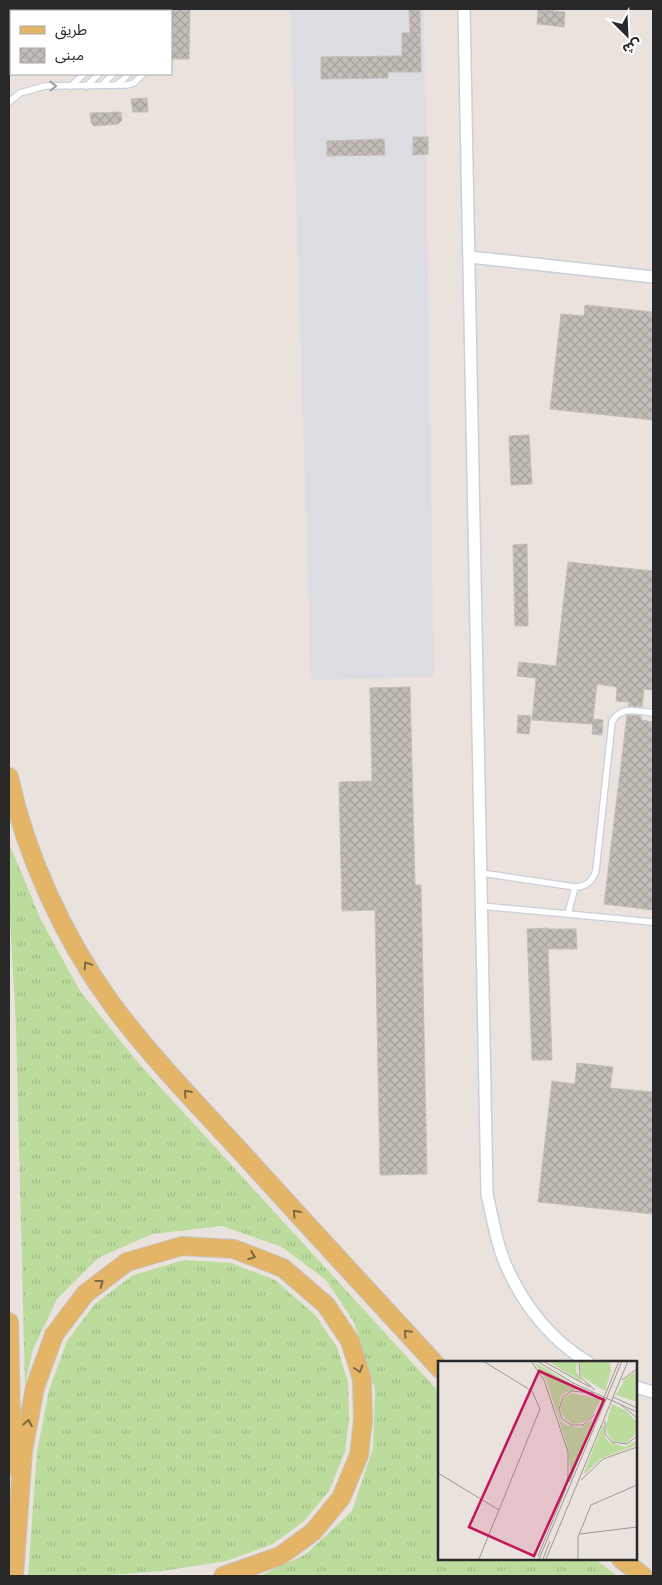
<svg xmlns="http://www.w3.org/2000/svg" width="662" height="1585" font-family="Commissioner,'Noto Sans Arabic',sans-serif">
<style>
.industrial{fill:#dddce3}
.grass{fill:url(#grass-tufts)}
.building{fill:url(#building-cross-hatch);stroke:#c5beb6}
.lines{fill:none;stroke-linecap:round;stroke-linejoin:round}
.lane-casing{stroke:#cacfda;stroke-width:8}
.street-casing{stroke:#cacfda;stroke-width:14}
.primary-casing{stroke:#c3c3c3;stroke-width:20}
.lane{stroke:#fff;stroke-width:5.5}
.street{stroke:#fff;stroke-width:11}
.primary{stroke:#e4b567;stroke-width:18}
.oneway{stroke:#9f9f9f}
.oneway2{stroke:#7d6845}
.inset-road{fill:none;stroke:#9d9894;stroke-width:1}
.view{fill:#c2185b;fill-opacity:0.15;stroke:#c2185b;stroke-width:2.5}
.inset-edge{fill:none;stroke:#292929;stroke-width:2.5}
</style>
<defs>
<pattern id="grass-tufts" width="24" height="20" patternUnits="userSpaceOnUse" patternTransform="scale(1.25)"><rect width="24" height="20" fill="#bbdc9d"/><path d="M3 7l-1-3M5 7V3M7 7l1-3M15 17l-1-3M17 17v-4M19 17l1-3" fill="none" stroke="#a1bd87"/></pattern>
<pattern id="building-cross-hatch" width="8" height="8" patternUnits="userSpaceOnUse" patternTransform="scale(1.25)"><rect width="8" height="8" fill="#c3bdb8"/><path d="M0 0l8 8M0 8l8-8" fill="none" stroke="#a8a29e"/></pattern>
</defs>
<rect width="100%" height="100%" fill="#eae2dc"/>
<path class="industrial" d="M 290,9 L 424,9 L 434,677 L 311,680 Z"/>
<g class="grass">
<path d="M 9,843 L 41,920 L 80,991 L 140,1065 L 439,1392 L 440,1559 L 595,1559 L 617,1576 L 260,1576 L 306,1554 L 352,1511 L 373,1448 L 375,1390 L 354,1322 L 326,1280 L 282,1247 L 222,1226 L 152,1234 L 98,1258 L 57,1299 L 33,1349 L 25,1385 L 16,1027 L 9,899 Z"/>
<path d="M 184,1260 L 231,1263 L 275,1280 L 315,1315 L 337,1347 L 348,1382 L 349,1419 L 345,1452 L 329,1491 L 304,1521 L 273,1544 L 226,1561 L 163,1571 L 96,1576 L 28,1576 L 37,1452 L 49,1390 L 67,1341 L 95,1304 L 133,1275 Z"/>
</g>
<g class="building">
<path d="M 171,9 L 190,9 L 189,59 L 171,59 Z"/>
<path d="M 409,9 L 420,9 L 421,72 L 388,72 L 388,78 L 321,79 L 321,57 L 402,56 L 402,33 L 410,33 Z"/>
<path d="M 538,9 L 565,12 L 564,27 L 537,24 Z"/>
<path d="M 147,98 L 148,112 L 133,112 L 131,99 Z"/>
<path d="M 121,112 L 122,120 L 118,124 L 94,126 L 91,122 L 90,113 Z"/>
<path d="M 413,137 L 428,137 L 428,154 L 413,155 Z"/>
<path d="M 384,139 L 385,155 L 327,156 L 327,141 Z"/>
<path d="M 585,305 L 653,312 L 653,420 L 550,409 L 561,314 L 584,316 Z"/>
<path d="M 529,435 L 532,484 L 511,485 L 509,436 Z"/>
<path d="M 527,544 L 528,626 L 515,626 L 513,545 Z"/>
<path d="M 568,562 L 653,571 L 653,690 L 644,689 L 642,707 L 628,706 L 629,702 L 616,701 L 617,687 L 597,684 L 593,719 L 603,720 L 602,735 L 592,734 L 593,724 L 532,720 L 536,678 L 517,676 L 519,662 L 556,666 Z"/>
<path d="M 410,687 L 415,885 L 421,885 L 427,1174 L 380,1175 L 375,910 L 342,911 L 339,782 L 372,781 L 370,688 Z"/>
<path d="M 518,715 L 531,716 L 529,734 L 517,733 Z"/>
<path d="M 627,715 L 641,716 L 641,720 L 653,722 L 653,910 L 604,904 Z"/>
<path d="M 548,928 L 548,929 L 576,929 L 577,949 L 548,949 L 552,1060 L 532,1060 L 527,929 Z"/>
<path d="M 577,1063 L 613,1067 L 610,1088 L 653,1092 L 653,1214 L 538,1202 L 552,1081 L 575,1084 Z"/>
</g>
<g class="lines">
<g class="lane-casing">
<g id="lane">
<path d="M 75,9 L 77,11"/>
<path d="M 87,9 L 90,11"/>
<path d="M 99,9 L 103,11"/>
<path d="M 109,9 L 123,11"/>
<path d="M 151,11 L 153,9"/>
<path d="M 102,85 L 113,74"/>
<path d="M 116,85 L 123,80 L 128,74"/>
<path d="M 71,86 L 84,74"/>
<path d="M 86,86 L 99,74"/>
<path d="M 9,102 L 20,93 L 45,86 L 127,85 L 134,83 L 143,74"/>
<path d="M 481,873 L 575,887 C 586,887 593,881 596,870 L 612,722 C 620,705 638,711 653,713"/>
<path d="M 481,906 L 653,922"/>
<path d="M 568,914 L 575,887"/>
</g>
</g>
<g class="street-casing">
<g id="street">
<path d="M 464,9 L 487,1194 C 493,1220 497,1248 509,1272 C 526,1308 553,1342 588,1362"/>
<path d="M 470,257 L 653,277"/>
<path d="M 636,1387 L 653,1392"/>
</g>
</g>
<g class="primary-casing">
<g id="primary">
<path d="M 9,777 C 26,856 64,938 111,1003 C 151,1057 198,1105 243,1154 C 308,1226 374,1297 440,1369"/>
<path d="M 9,1322 L 12,1466"/>
<path d="M 621,1559 L 643,1576"/>
<path d="M 14,1576 L 23,1451 L 35,1387 L 54,1335 L 85,1294 L 127,1262 L 182,1246 L 234,1249 L 283,1268 L 326,1305 L 350,1341 L 362,1379 L 363,1420 L 359,1455 L 341,1498 L 313,1532 L 280,1556 L 223,1576"/>
</g>
</g>
<use href="#lane" class="lane"/>
<use href="#street" class="street"/>
<use href="#primary" class="primary"/>
</g>
<defs><path id="oneway-chevron" d="M-2-3.5L2.5 0L-2 3.5" fill="none" stroke-width="1.6" stroke-linecap="round" stroke-linejoin="round" transform="scale(1.25)"/></defs>
<use class="oneway" href="#oneway-chevron" transform="translate(53 86) rotate(-1)"/>
<g class="oneway2">
<use href="#oneway-chevron" transform="translate(87 965) rotate(-122)"/>
<use href="#oneway-chevron" transform="translate(187 1093) rotate(-132)"/>
<use href="#oneway-chevron" transform="translate(296 1213) rotate(-132)"/>
<use href="#oneway-chevron" transform="translate(252 1256) rotate(21)"/>
<use href="#oneway-chevron" transform="translate(100 1283) rotate(-37)"/>
<use href="#oneway-chevron" transform="translate(407 1333) rotate(-133)"/>
<use href="#oneway-chevron" transform="translate(359 1369) rotate(72)"/>
<use href="#oneway-chevron" transform="translate(28 1423) rotate(-79)"/>
</g>
<g transform="translate(438 1361)">
<rect width="199" height="199" fill="#eae2dc"/>
<path d="M 110,0 L 139,0 L 138,10 L 144,21 ZM 142,0 L 172,0 L 173,10 L 167,30 L 143,15 ZM 96,1 L 142,28 L 128,31 L 123,36 L 120,49 L 123,60 L 128,64 L 142,67 L 155,58 L 133,113 L 129,84 L 108,18 ZM 199,10 L 199,41 L 178,34 L 187,18 ZM 133,32 L 163,38 L 153,56 L 144,62 L 134,63 L 126,57 L 122,47 L 126,37 ZM 174,43 L 187,49 L 199,61 L 199,72 L 188,82 L 175,80 L 169,72 L 168,64 ZM 165,63 L 167,76 L 171,81 L 187,86 L 199,79 L 199,84 L 164,97 L 145,114 Z" fill="#bbdc9d"/>
<path class="inset-road" d="M 93,0 L 106,19 L 130,91 L 130,115 L 126,130M 99,0 L 135,22 L 199,51M 105,0 L 152,26M 141,0 L 142,16 L 157,29M 184,19 L 199,8M 156,32 L 133,30 L 125,36 L 121,48 L 124,58 L 133,64 L 145,64 L 156,54M 175,36 L 199,47M 183,44 L 199,57M 167,60 L 167,73 L 174,81 L 189,83 L 199,75M 0,112 L 61,149M 143,119 L 165,98 L 199,86M 131,121 L 181,0M 142,173 L 199,166M 100,195 L 128,127M 41,198 L 102,48 L 94,30 L 45,0M 101,198 L 184,0M 105,198 L 112,180M 108,198 L 190,0M 140,198 L 140,176 L 153,144 L 199,124"/>
<path class="view" d="M 101,10 L 166,39 L 96,195 L 31,166 Z"/>
<rect width="199" height="199" class="inset-edge"/>
</g>
<rect width="662" height="1585" fill="none" stroke="#292929" stroke-width="20"/>
<rect x="10" y="10" width="162" height="65" fill="#ffffff" stroke="#a9a9a9"/>
<rect x="20" y="26" width="25" height="8" fill="#e4b567" stroke="#a9a9a9"/>
<text x="55" y="35" font-size="15" fill="#292929">طريق</text>
<rect x="20" y="48" width="25" height="15" fill="url(#building-cross-hatch)" stroke="#a9a9a9"/>
<text x="55" y="60" font-size="15" fill="#292929">مبنى</text>
<g transform="translate(627 35) rotate(156)" stroke="#ffffff" stroke-width="4" paint-order="stroke">
<path d="M0-4L9 19L0 12L-9 19Z" fill="#292929"/>
<text y="-8" font-size="14" font-weight="bold" text-anchor="middle" fill="#292929">ش</text>
</g>
</svg>
